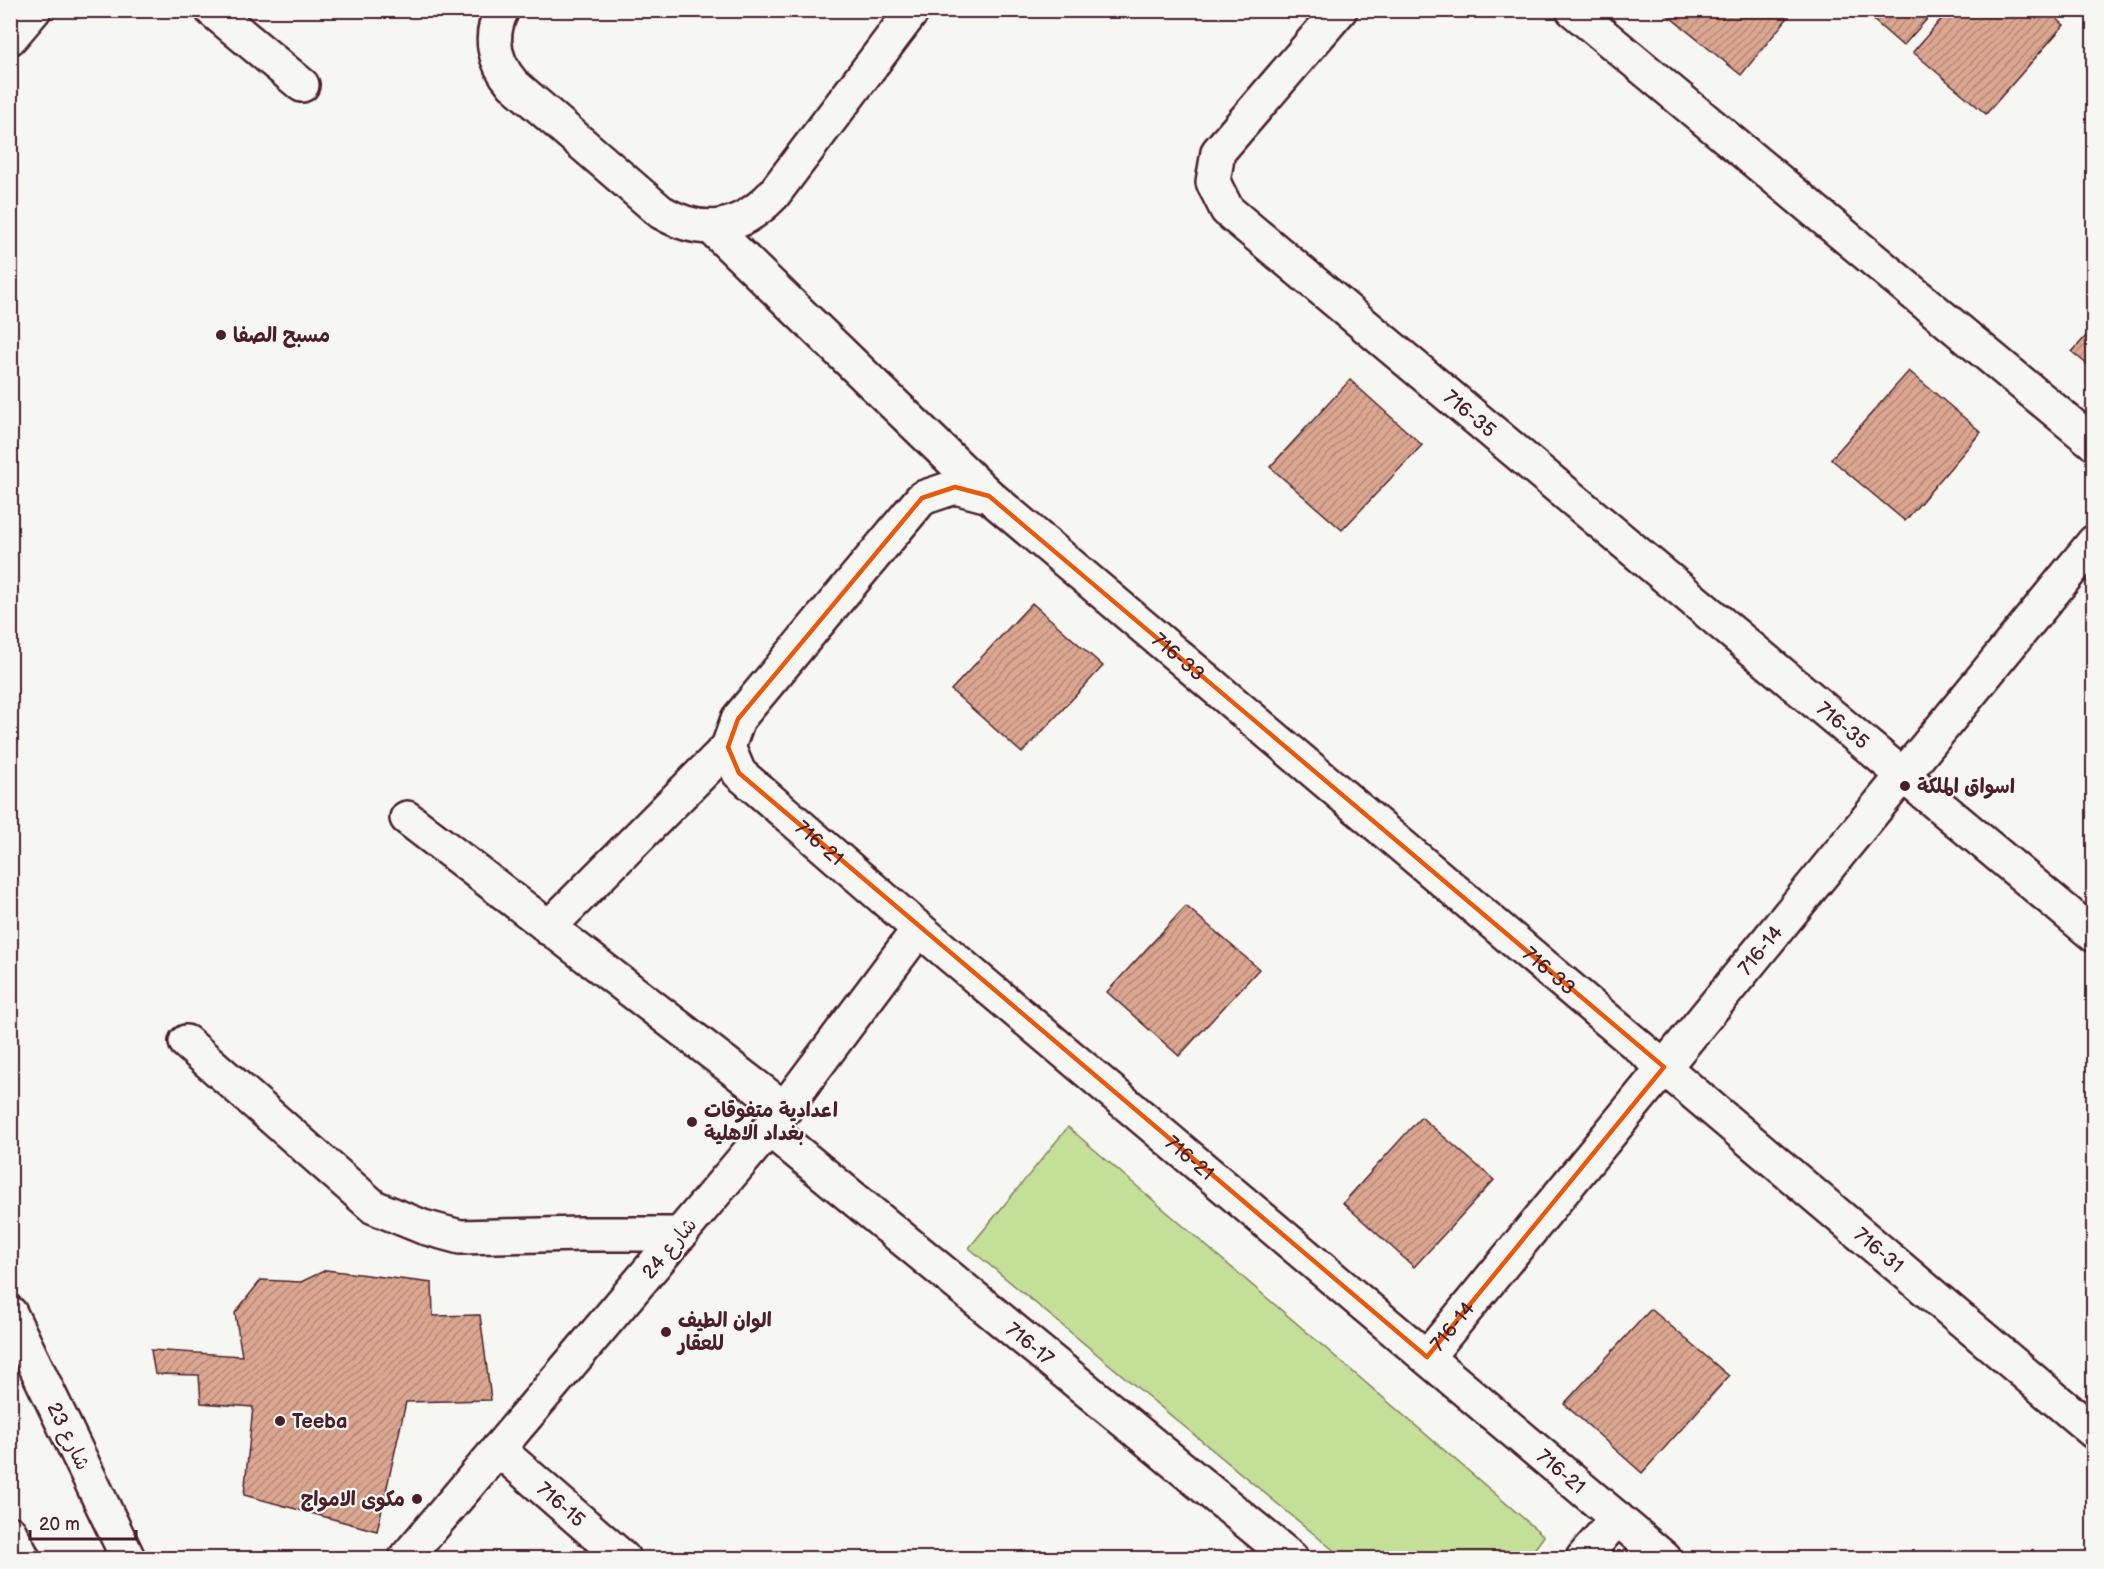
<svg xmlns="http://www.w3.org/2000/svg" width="2104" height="1569" font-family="'Balsamiq Sans','Playpen Sans Arabic',sans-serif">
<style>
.grass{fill:#c4e098;stroke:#878062;stroke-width:1.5}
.building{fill:url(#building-hatch);stroke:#4a1f2b;stroke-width:1.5}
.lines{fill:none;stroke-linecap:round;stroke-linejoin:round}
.minor-casing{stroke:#4a1f2b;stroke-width:38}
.minor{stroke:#f6f6f2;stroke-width:33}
.marked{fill:none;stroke:#e8590c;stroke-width:4.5;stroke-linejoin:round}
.poi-dot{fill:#4a1f2b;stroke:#f6f6f2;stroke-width:2}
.labels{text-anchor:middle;stroke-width:4.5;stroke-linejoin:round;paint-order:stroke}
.poi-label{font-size:20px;font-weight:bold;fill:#4a1f2b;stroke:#f6f6f2;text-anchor:start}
.street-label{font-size:20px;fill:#4a1f2b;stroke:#f6f6f2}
</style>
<defs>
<pattern id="building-hatch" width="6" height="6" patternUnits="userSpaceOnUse" patternTransform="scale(1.5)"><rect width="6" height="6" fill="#dca791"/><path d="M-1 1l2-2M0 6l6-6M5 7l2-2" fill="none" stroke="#b48777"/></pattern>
</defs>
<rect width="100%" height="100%" fill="#f6f6f2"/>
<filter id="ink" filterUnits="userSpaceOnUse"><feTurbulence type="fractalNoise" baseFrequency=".0167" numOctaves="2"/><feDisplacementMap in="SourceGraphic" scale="12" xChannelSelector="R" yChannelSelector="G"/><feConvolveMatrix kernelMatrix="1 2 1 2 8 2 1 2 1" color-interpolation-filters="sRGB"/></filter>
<g filter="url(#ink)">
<path class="grass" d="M 1068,1127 L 1544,1536 L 1528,1558 L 1343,1558 L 969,1248 Z"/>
<g class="building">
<path d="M 1667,10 L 1794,10 L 1741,75 L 1665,13 Z"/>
<path d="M 1862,10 L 1935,10 L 1903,46 Z"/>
<path d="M 1949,10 L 2047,10 L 2064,25 L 1986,114 L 1913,52 Z"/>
<path d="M 2094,327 L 2094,370 L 2072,352 Z"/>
<path d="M 1909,371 L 1981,432 L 1905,521 L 1831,459 Z"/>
<path d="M 1350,380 L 1422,445 L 1342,530 L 1270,467 Z"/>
<path d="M 1032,603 L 1103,666 L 1022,753 L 951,690 Z"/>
<path d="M 1186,906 L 1259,969 L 1179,1056 L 1107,992 Z"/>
<path d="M 1421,1117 L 1494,1180 L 1414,1267 L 1343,1203 Z"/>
<path d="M 326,1270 L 432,1283 L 433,1316 L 480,1315 L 491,1400 L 406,1402 L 377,1531 L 244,1495 L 253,1407 L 201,1403 L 199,1375 L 155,1374 L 151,1350 L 242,1356 L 235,1313 L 261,1280 L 301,1282 Z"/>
<path d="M 1651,1309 L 1729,1376 L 1642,1473 L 1564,1404 Z"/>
</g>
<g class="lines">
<g class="minor-casing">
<g id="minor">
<path d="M 212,10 L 302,85"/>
<path d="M 502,10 C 488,37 494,62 513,84 L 661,212 C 704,237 739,230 773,195 L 913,10"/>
<path id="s1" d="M 1340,10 L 1218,152 L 1213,182 L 1227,210 L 2094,935"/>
<path d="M 1573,10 L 2094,443"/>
<path d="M 10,38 L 34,10"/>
<path d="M 711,227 L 988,495"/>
<path id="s2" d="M 728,747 L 739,773 L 919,929 L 1664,1558"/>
<path d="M 407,818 L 785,1109"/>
<path id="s3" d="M 548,928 L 728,747 L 738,719 L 922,498 L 955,487 L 989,496 L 2094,1432"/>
<path d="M 186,1042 L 374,1207 L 423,1227 L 460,1237 L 580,1234 L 681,1234"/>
<path id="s4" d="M 769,1129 L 1291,1558"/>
<path d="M 10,1313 L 128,1558"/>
<path id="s5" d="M 1427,1357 L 2094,542"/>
<path id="s6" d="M 498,1449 L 623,1558"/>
<path d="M 10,1533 L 23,1558"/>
<path d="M 406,1558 L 769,1129 L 919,929"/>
<path d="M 1583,1558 L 1617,1518"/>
</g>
</g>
<use href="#minor" class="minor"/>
</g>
</g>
<path class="marked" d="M 955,487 L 989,496 L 1664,1067 L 1427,1357 L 739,773 L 728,747 L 738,719 L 922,498 Z"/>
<g class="poi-dot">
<circle cx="221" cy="335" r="6"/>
<circle cx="1905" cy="786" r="6"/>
<circle cx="692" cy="1122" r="6"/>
<circle cx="666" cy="1332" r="6"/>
<circle cx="280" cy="1421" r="6"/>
<circle cx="417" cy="1499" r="6"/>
</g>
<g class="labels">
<g class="poi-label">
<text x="233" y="342">مسبح الصفا</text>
<text x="1917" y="793">اسواق الملكة</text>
<text x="704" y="1117">اعدادية متفوقات<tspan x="704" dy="23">بغداد الاهلية</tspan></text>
<text x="678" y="1327">الوان الطيف<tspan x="678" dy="23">للعقار</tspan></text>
<text x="292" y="1428">Teeba</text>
<text x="405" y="1506" text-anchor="end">مكوى الامواج</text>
</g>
<g class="street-label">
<text dy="7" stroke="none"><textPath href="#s1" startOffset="566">716-35</textPath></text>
<text dy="7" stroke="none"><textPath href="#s3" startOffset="891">716-33</textPath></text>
<text dy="7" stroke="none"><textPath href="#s1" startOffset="1052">716-35</textPath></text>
<text dy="7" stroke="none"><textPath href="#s2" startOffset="135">716-21</textPath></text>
<text dy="7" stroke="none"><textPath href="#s5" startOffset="526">716-14</textPath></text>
<text dy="7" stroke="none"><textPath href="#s3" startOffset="1377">716-33</textPath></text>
<text dy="7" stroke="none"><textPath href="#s2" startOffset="621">716-21</textPath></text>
<text transform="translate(669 1248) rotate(-50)" y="7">شارع 24</text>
<text dy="7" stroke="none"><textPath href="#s3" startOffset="1809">716-31</textPath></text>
<text dy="7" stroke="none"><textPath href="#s5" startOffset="40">716-14</textPath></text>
<text dy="7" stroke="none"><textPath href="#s4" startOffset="338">716-17</textPath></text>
<text transform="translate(69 1436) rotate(64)" y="7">شارع 23</text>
<text dy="7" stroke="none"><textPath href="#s2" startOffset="1107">716-21</textPath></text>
<text dy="7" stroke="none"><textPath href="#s6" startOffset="84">716-15</textPath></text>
</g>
</g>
<rect width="2104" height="1569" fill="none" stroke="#f6f6f2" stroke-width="36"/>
<rect x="18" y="18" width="2068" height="1533" fill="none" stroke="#4a1f2b" stroke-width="2" filter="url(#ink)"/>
<path d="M30 1530v9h106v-9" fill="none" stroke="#4a1f2b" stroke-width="3"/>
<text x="39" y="1530" font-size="18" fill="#4a1f2b" stroke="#f6f6f2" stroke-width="4.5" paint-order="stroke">20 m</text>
</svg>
